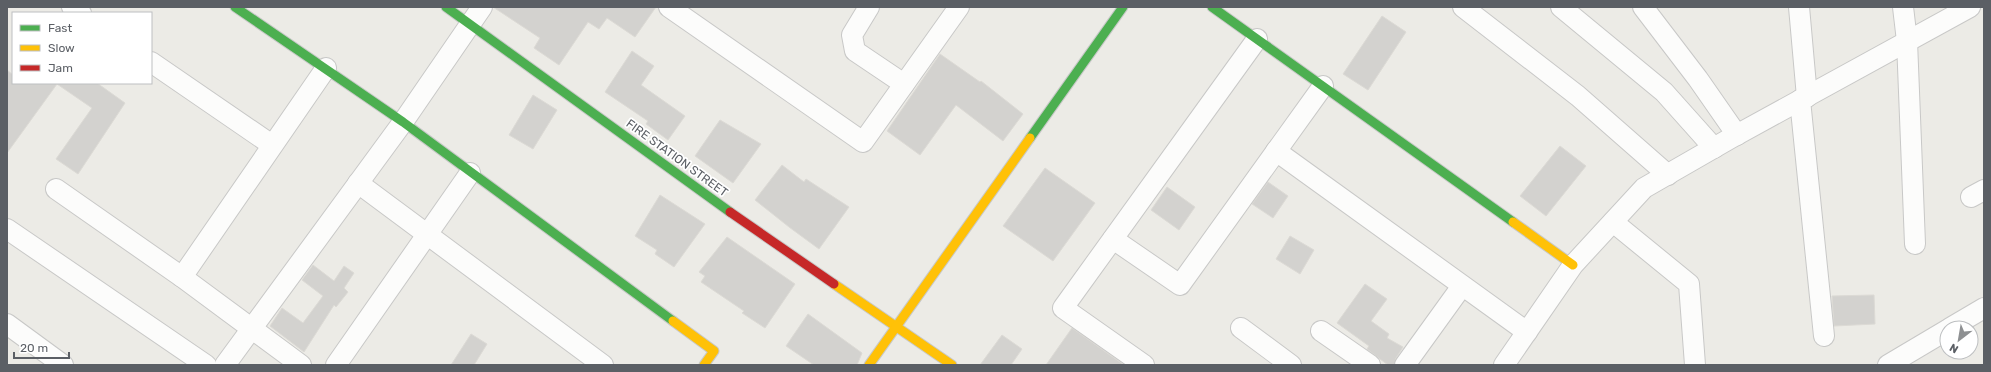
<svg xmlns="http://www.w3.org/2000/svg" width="1991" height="372" font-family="Rubik,sans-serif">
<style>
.building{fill:#d3d2cf;stroke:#dcdad5}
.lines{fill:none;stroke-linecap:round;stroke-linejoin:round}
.street-casing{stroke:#c8c8c7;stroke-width:22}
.fast-casing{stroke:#c8c9c8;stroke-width:11}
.slow-casing{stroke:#c8c9c8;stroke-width:11}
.jam-casing{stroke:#c8c9c8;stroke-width:11}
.street{stroke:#fcfcfb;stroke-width:20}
.fast{stroke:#4caf50;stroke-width:9}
.slow{stroke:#ffc107;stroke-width:9}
.jam{stroke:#c62828;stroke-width:9}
.labels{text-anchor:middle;stroke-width:3.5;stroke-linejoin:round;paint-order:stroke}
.street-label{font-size:12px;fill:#5b5f65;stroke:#fff}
</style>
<rect width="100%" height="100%" fill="#ecebe6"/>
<g class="building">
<path d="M 493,7 L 656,7 L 635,37 L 607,18 L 599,29 L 588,22 L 559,65 L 534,48 L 540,38 Z"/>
<path d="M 1382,16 L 1406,32 L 1368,90 L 1343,74 Z"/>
<path d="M 632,51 L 654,66 L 641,85 L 685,116 L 668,140 L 646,124 L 648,121 L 605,92 Z"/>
<path d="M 940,54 L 980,82 L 981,81 L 1023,114 L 1003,141 L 956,105 L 920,155 L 887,131 Z"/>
<path d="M 7,70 L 13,75 L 13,83 L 97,83 L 125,103 L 78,174 L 56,159 L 92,108 L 57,84 L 7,153 Z"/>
<path d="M 533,95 L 557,110 L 533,149 L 509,135 Z"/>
<path d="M 720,120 L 761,144 L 733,183 L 695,156 Z"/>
<path d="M 1560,146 L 1586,166 L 1546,216 L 1520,196 Z"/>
<path d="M 782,165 L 804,182 L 806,179 L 849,207 L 819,249 L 789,227 L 755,200 Z"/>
<path d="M 1045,168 L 1095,203 L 1053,261 L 1003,226 Z"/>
<path d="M 1268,182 L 1288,196 L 1273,218 L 1252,204 Z"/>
<path d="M 1167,187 L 1195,207 L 1179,230 L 1151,210 Z"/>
<path d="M 660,195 L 705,224 L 674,267 L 655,254 L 657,250 L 635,236 Z"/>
<path d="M 1290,236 L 1314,250 L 1300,274 L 1276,259 Z"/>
<path d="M 727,237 L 795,284 L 765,328 L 742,313 L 744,311 L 701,282 L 705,276 L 699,272 Z"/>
<path d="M 313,265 L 334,281 L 344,266 L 354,273 L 344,288 L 348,292 L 336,307 L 334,305 L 304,352 L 270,326 L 282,308 L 303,323 L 323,296 L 302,280 Z"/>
<path d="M 1365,284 L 1387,299 L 1371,321 L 1389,334 L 1387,338 L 1403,347 L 1396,358 L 1394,365 L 1388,365 L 1380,359 L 1367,349 L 1369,346 L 1337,323 Z"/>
<path d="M 1874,295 L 1875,324 L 1834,326 L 1832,296 Z"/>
<path d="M 808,314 L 862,353 L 857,365 L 814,365 L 786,346 Z"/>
<path d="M 1072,328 L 1124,365 L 1046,365 Z"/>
<path d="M 471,334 L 487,344 L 474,365 L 451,365 Z"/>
<path d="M 1002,335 L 1022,349 L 1011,365 L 980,365 Z"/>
</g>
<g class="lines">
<g class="street-casing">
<g id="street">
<path d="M 72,7 L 81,13"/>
<path d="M 669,7 L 863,142 L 959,7"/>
<path d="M 869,7 L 852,35 L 855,51 L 904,84"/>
<path d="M 1463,7 L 1578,96 L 1668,175"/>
<path d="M 1561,7 L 1664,92 L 1714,148"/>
<path d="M 1643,7 L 1698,79 L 1737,135"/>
<path d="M 1799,7 L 1807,97"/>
<path d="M 1903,7 L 1907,41 L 1915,244"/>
<path d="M 151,62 L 272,145"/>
<path d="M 1800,100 L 1824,336"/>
<path d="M 1276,151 L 1527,332"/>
<path d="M 358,183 L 603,365"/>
<path d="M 56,189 L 182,277 L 301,365"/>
<path d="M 1971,197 L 1984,190"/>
<path d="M 1613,222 L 1689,284 L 1695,365"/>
<path d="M 7,229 L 206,365"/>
<path d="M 1113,239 L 1180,285 L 1323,86"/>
<path d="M 182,277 L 326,68"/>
<path d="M 7,324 L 63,365"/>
<path d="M 1241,328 L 1291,365"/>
<path d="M 1950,328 L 1984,308"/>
<path d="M 1321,331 L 1370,365"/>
<path d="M 225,365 L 403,122 L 482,7"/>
<path d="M 336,365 L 470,173"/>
<path d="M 1144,365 L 1063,308 L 1257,39"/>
<path d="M 1405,365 L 1462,286"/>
<path d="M 1504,365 L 1573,265 L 1644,188 L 1731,138 L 1970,7"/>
<path d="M 1888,365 L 1947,330"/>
</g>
</g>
<g class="fast-casing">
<g id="fast">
<path d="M 235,7 L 403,122 L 673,321"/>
<path d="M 446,7 L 730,212"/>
<path d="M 1212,7 L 1513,222"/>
<path d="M 1030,138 L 1123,7"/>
</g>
</g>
<g class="slow-casing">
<g id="slow">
<path d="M 1513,222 L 1573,265"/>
<path d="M 834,284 L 952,365"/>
<path d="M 673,321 L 714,351 L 704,365"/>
<path d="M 869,365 L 1030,138"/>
</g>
</g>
<g class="jam-casing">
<path id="jam" d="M 730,212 L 834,284"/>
</g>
<use href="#street" class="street"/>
<use href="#fast" class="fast"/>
<use href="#slow" class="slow"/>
<use href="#jam" class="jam"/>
</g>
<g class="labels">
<g class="street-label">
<text transform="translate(677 158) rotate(36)" y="4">FIRE STATION STREET</text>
</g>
</g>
<rect width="1991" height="372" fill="none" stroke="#5b5f65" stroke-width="16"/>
<rect x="12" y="12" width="140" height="72" fill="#ffffff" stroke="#bdbfc1"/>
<rect x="20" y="25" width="20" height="6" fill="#4caf50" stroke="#bdbfc1"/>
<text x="48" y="32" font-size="12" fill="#5b5f65">Fast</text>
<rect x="20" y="45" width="20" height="6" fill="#ffc107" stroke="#bdbfc1"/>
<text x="48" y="52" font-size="12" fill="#5b5f65">Slow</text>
<rect x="20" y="65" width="20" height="6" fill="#c62828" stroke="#bdbfc1"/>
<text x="48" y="72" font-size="12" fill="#5b5f65">Jam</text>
<g transform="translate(1959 340) rotate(211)"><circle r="19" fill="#ffffff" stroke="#bdbfc1"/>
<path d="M0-3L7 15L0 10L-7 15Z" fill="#8e9092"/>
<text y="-6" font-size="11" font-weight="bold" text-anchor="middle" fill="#5b5f65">N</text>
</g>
<path d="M14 352v6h55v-6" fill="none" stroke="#5b5f65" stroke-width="2"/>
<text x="20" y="352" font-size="12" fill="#5b5f65" stroke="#ffffff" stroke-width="3" paint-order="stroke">20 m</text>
</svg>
